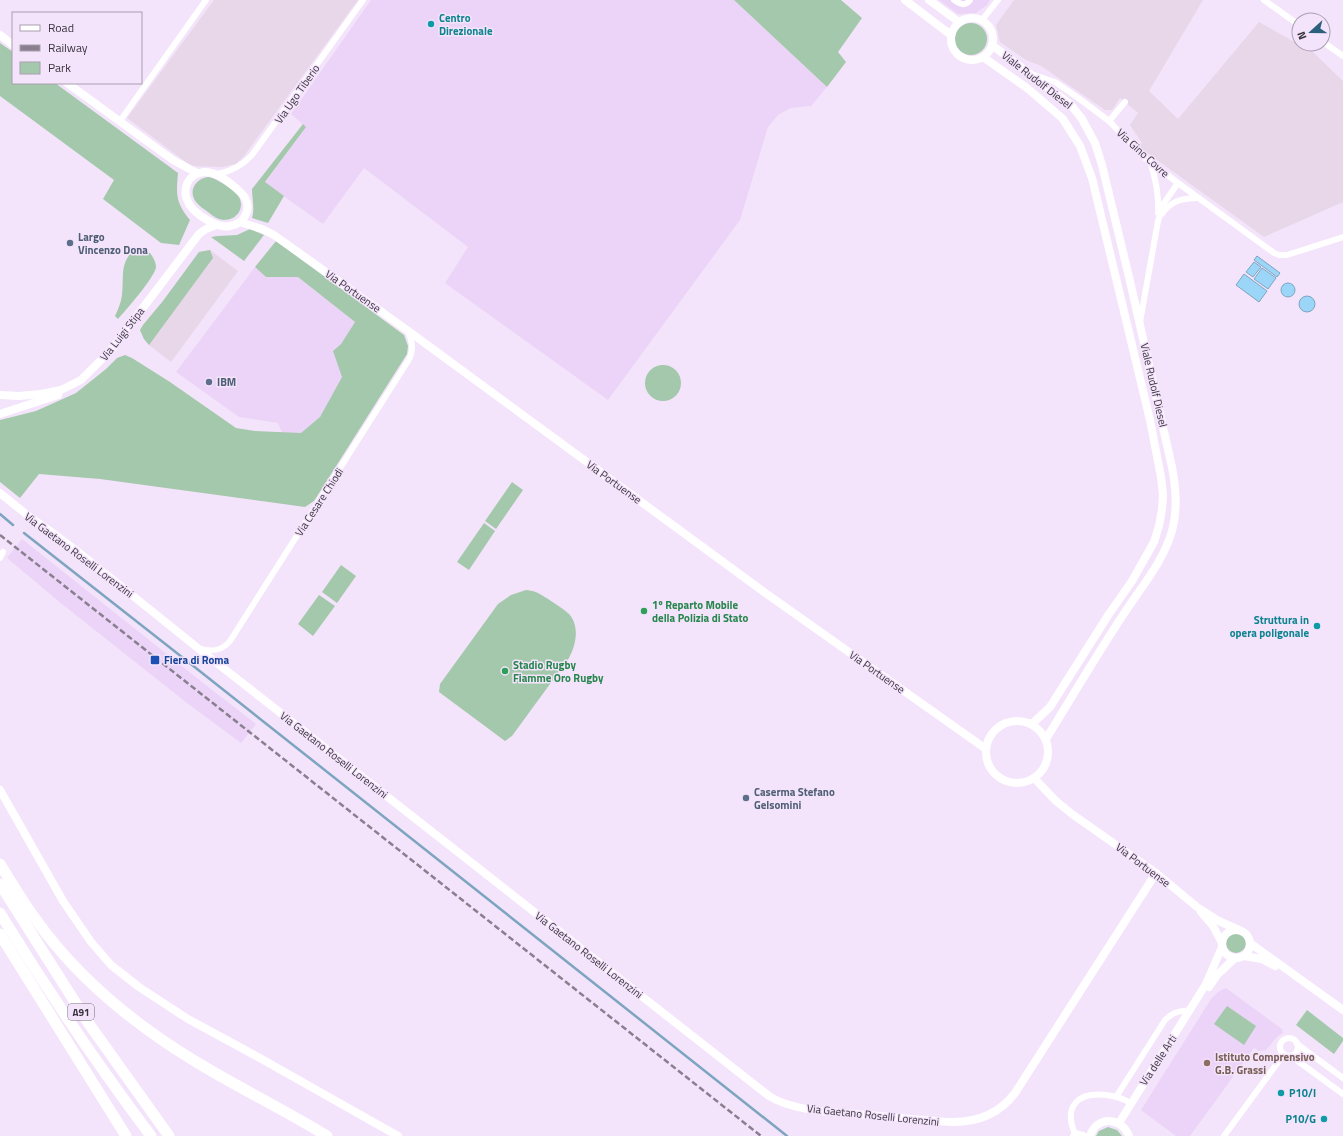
<svg xmlns="http://www.w3.org/2000/svg" width="1343" height="1136" font-family="'Titillium Web',sans-serif">
<style>
.built{fill:#ebd4f7}
.industrial{fill:#e8d7e9}
.green{fill:#a4c8ab}
.water{fill:#9bd5f7;stroke:#7ea5c0}
.lines{fill:none;stroke-linecap:round;stroke-linejoin:round}
.stream{stroke:#7ea5c0;stroke-width:2.5}
.minor{stroke:#fff;stroke-width:6}
.tertiary{stroke:#fff;stroke-width:8}
.motorway{stroke:#fff;stroke-width:11}
.rail{stroke:#897f8f;stroke-width:2.5;stroke-dasharray:6 3;stroke-linecap:butt}
.culture-dot{fill:#0f9aa8;stroke:#f4e4fb;stroke-width:1.5}
.service-dot{fill:#5c6f8a;stroke:#f4e4fb;stroke-width:1.5}
.leisure-dot{fill:#2e9e5b;stroke:#f4e4fb;stroke-width:1.5}
.transit-dot{fill:#1a4fb4;stroke:#f4e4fb;stroke-width:1.5}
.education-dot{fill:#8d6e63;stroke:#f4e4fb;stroke-width:1.5}
.labels{text-anchor:middle;stroke-width:3;stroke-linejoin:round;paint-order:stroke}
.shield{fill:#f4e4fb;stroke:#726977;stroke-width:1}
.shield-label{font-size:10px;font-weight:bold;fill:#3b343f}
.culture-label{font-size:11px;font-weight:bold;fill:#0d838f;stroke:#f4e4fb;text-anchor:start}
.street-label{font-size:11px;fill:#3b343f;stroke:#f4e4fb}
.service-label{font-size:11px;font-weight:bold;fill:#4e5e75;stroke:#f4e4fb;text-anchor:start}
.leisure-label{font-size:11px;font-weight:bold;fill:#27864d;stroke:#f4e4fb;text-anchor:start}
.transit-label{font-size:11px;font-weight:bold;fill:#164399;stroke:#f4e4fb;text-anchor:start}
.education-label{font-size:11px;font-weight:bold;fill:#785e54;stroke:#f4e4fb;text-anchor:start}
</style>
<rect width="100%" height="100%" fill="#f4e4fb"/>
<g class="built">
<path d="M 371,0 L 734,0 L 827,87 L 811,106 L 791,108 L 778,115 L 768,127 L 740,220 L 608,400 L 445,283 L 468,247 L 364,168 L 323,224 L 265,183 L 306,127 L 291,114 Z"/>
<path d="M 939,0 L 990,0 L 987,5 L 976,13 L 958,14 Z"/>
<path d="M 255,267 L 266,277 L 298,277 L 355,322 L 341,344 L 333,351 L 343,376 L 320,417 L 301,434 L 282,433 L 278,423 L 239,417 L 176,372 Z"/>
<path d="M 22,539 L 207,686 L 256,724 L 241,743 L 187,703 L 62,604 L 7,558 Z"/>
<path d="M 1226,988 L 1282,1029 L 1283,1033 L 1278,1036 L 1266,1050 L 1259,1051 L 1254,1048 L 1190,1136 L 1176,1136 L 1141,1110 L 1211,999 L 1218,992 Z"/>
</g>
<g class="industrial">
<path d="M 214,0 L 358,0 L 244,156 L 236,164 L 222,167 L 191,166 L 127,118 Z"/>
<path d="M 1014,0 L 1203,0 L 1149,91 L 1178,119 L 1259,22 L 1314,53 L 1343,81 L 1343,202 L 1264,237 L 1139,147 L 1142,143 L 1130,125 L 1138,113 L 1120,98 L 1112,110 L 1105,110 L 1041,66 L 1026,60 L 1000,42 L 996,25 Z"/>
<path d="M 210,250 L 238,271 L 171,362 L 149,345 L 144,339 L 140,330 L 143,325 L 163,301 L 199,252 Z"/>
</g>
<g class="green">
<path d="M 734,0 L 841,0 L 862,18 L 838,52 L 846,62 L 827,87 Z"/>
<circle cx="971" cy="39" r="16"/>
<path d="M 0,43 L 13,52 L 13,83 L 55,83 L 178,173 C 176,195 176,203 190,220 L 179,245 L 161,243 L 103,199 L 114,180 L 0,96 Z"/>
<path d="M 303,124 L 306,127 L 265,182 L 284,196 L 268,223 L 252,218 C 255,208 252,199 252,189 Z"/>
<path d="M 208,177 C 216,178 235,190 239,197 C 245,208 237,220 224,220 C 218,220 213,216 208,212 C 204,209 199,206 196,202 C 188,191 195,179 208,177 Z"/>
<path d="M 250,229 L 264,235 L 244,261 L 211,237 L 218,236 L 237,235 Z"/>
<path d="M 276,241 L 404,335 L 408,346 L 407,354 L 314,501 L 305,507 L 100,479 L 39,474 L 20,498 L 0,482 L 0,420 L 36,411 L 76,393 L 106,369 L 117,358 L 125,355 L 132,358 L 170,382 L 236,428 L 255,431 L 301,433 L 320,417 L 342,377 L 333,351 L 341,344 L 355,322 L 298,277 L 266,277 L 255,267 Z"/>
<path d="M 210,250 L 213,258 L 149,345 L 144,339 L 140,330 L 143,325 L 163,301 L 199,252 Z"/>
<path d="M 137,251 L 140,251 L 150,253 C 153,257 156,262 156,267 C 155,277 126,310 118,319 L 115,316 C 118,309 121,303 122,295 C 124,279 120,265 131,253 Z"/>
<circle cx="663" cy="383" r="18"/>
<path d="M 512,482 L 523,490 L 496,529 L 485,521 Z"/>
<path d="M 484,523 L 495,531 L 469,570 L 457,562 Z"/>
<path d="M 341,565 L 356,576 L 337,603 L 322,592 Z"/>
<path d="M 526,590 C 537,591 542,595 551,601 C 557,605 564,609 569,614 C 580,626 576,645 569,658 L 512,736 L 505,741 L 439,692 L 440,684 L 498,604 L 511,595 Z"/>
<path d="M 319,595 L 335,606 L 313,636 L 298,624 Z"/>
<circle cx="1236" cy="943" r="10"/>
<path d="M 1227,1006 L 1256,1026 L 1244,1045 L 1214,1024 Z"/>
<path d="M 1307,1010 L 1343,1038 L 1343,1041 L 1334,1054 L 1296,1025 Z"/>
<path d="M 1108,1127 L 1117,1130 L 1122,1136 L 1096,1136 L 1099,1131 Z"/>
</g>
<g class="water">
<path d="M 1257,256 L 1280,273 L 1277,277 L 1254,260 Z"/>
<path d="M 1254,262 L 1261,267 L 1253,277 L 1246,272 Z"/>
<path d="M 1262,268 L 1276,278 L 1268,289 L 1254,279 Z"/>
<path d="M 1244,274 L 1267,291 L 1259,302 L 1236,285 Z"/>
<circle cx="1288" cy="290" r="7"/>
<circle cx="1307" cy="304" r="8"/>
</g>
<g class="lines">
<g class="stream">
<path d="M 0,514 L 13,525"/>
<path d="M 24,533 L 187,661 L 787,1136"/>
</g>
<g class="minor">
<path d="M 954,0 C 960,4 965,7 970,0"/>
<path d="M 1264,0 L 1299,25"/>
<path d="M 982,20 L 998,0"/>
<path d="M 1323,42 L 1343,56"/>
<path d="M 1034,75 L 1055,82 L 1077,97 L 1109,121 L 1145,158 L 1178,183 L 1274,253 L 1279,255 L 1287,255 L 1343,237"/>
<path d="M 120,121 L 206,0"/>
<path d="M 1109,121 L 1125,102"/>
<path d="M 1150,161 C 1156,179 1159,195 1158,213"/>
<path d="M 218,174 C 232,171 242,166 252,155 L 363,0"/>
<path d="M 1162,214 C 1171,200 1184,198 1199,198"/>
<path d="M 1140,322 L 1158,221 L 1164,203 L 1178,183"/>
<path d="M 0,558 L 3,552"/>
<path d="M 200,649 C 212,652 222,651 230,641 L 408,361 C 414,351 413,342 408,332"/>
<circle cx="1289" cy="1047" r="9"/>
<path d="M 1297,1044 L 1343,1078"/>
<path d="M 1289,1056 L 1295,1059 L 1343,1094"/>
<path d="M 1116,1097 L 1165,1020 C 1172,1013 1179,1010 1189,1011"/>
<path d="M 1073,1136 L 1075,1134 C 1063,1106 1078,1092 1106,1095 C 1115,1096 1123,1098 1130,1103"/>
<path d="M 1224,1136 L 1284,1054"/>
</g>
<g class="tertiary">
<path d="M 905,0 L 951,35"/>
<path d="M 929,0 L 959,22"/>
<circle cx="972" cy="39" r="21"/>
<path d="M 0,35 L 13,45"/>
<path d="M 992,45 L 1071,105 L 1082,119 L 1095,143 L 1102,165 L 1130,281 L 1172,467 C 1176,488 1178,510 1172,531 C 1163,562 1142,586 1125,612 C 1097,654 1072,697 1046,739"/>
<path d="M 983,57 L 1027,88 L 1054,111 L 1063,119 L 1080,146 L 1092,178 L 1150,420 L 1161,477 L 1163,495 L 1162,509 L 1159,526 L 1154,542 L 1132,581 L 1109,614 L 1050,707 L 1032,724"/>
<path d="M 67,83 L 173,160 L 197,173"/>
<path d="M 204,172 C 215,172 222,177 231,184 C 241,192 253,201 245,216 C 242,222 236,225 230,226 C 218,229 196,215 189,204 C 181,190 187,174 204,172 Z"/>
<path d="M 240,222 L 262,229 L 274,235 L 407,330 L 764,592 L 986,749"/>
<path d="M 0,395 L 19,396 L 41,394 L 61,390 L 81,380 L 111,350 L 199,234 L 206,229 L 216,225"/>
<path d="M 0,414 L 58,395"/>
<path d="M 0,493 L 26,514 L 54,534 L 82,555 L 199,649 L 769,1096 C 794,1112 837,1112 867,1115 C 896,1117 925,1121 953,1122 C 978,1122 1000,1113 1015,1093 L 1156,873"/>
<circle cx="1017" cy="752" r="31"/>
<path d="M 1034,778 L 1056,801 L 1072,814 L 1156,873 L 1197,907 L 1219,921 L 1239,930"/>
<path d="M 0,790 L 63,901 L 91,942 L 111,965 L 139,987 L 188,1019 L 258,1057 L 398,1136"/>
<path d="M 1201,912 L 1213,926 L 1222,943"/>
<circle cx="1236" cy="944" r="14"/>
<path d="M 1250,943 L 1343,1010"/>
<path d="M 1244,956 L 1262,959 L 1275,966"/>
<path d="M 1209,987 L 1217,975 L 1235,958"/>
<path d="M 1119,1123 L 1206,984 L 1222,947"/>
<path d="M 1075,1134 L 1083,1136"/>
<path d="M 1090,1136 C 1097,1115 1122,1117 1129,1136"/>
</g>
<g class="motorway">
<path d="M 0,864 C 11,882 22,900 34,917 C 76,977 131,1022 193,1060 C 237,1087 283,1109 327,1136"/>
<path d="M 0,884 L 89,1024 L 169,1136"/>
<path d="M 0,913 C 47,990 97,1064 151,1136"/>
<path d="M 0,934 L 126,1136"/>
</g>
<path class="rail" d="M 0,535 L 761,1136"/>
</g>
<g class="culture-dot">
<circle cx="431" cy="24" r="4"/>
<circle cx="1317" cy="626" r="4"/>
<circle cx="1281" cy="1093" r="4"/>
<circle cx="1324" cy="1119" r="4"/>
</g>
<g class="service-dot">
<circle cx="70" cy="243" r="4"/>
<circle cx="209" cy="382" r="4"/>
<circle cx="746" cy="798" r="4"/>
</g>
<g class="leisure-dot">
<circle cx="644" cy="611" r="4"/>
<circle cx="505" cy="671" r="4"/>
</g>
<rect class="transit-dot" x="150" y="655" width="10" height="10" rx="2"/>
<circle class="education-dot" cx="1207" cy="1063" r="4"/>
<g class="labels">
<rect class="shield" x="68" y="1004" width="26" height="16" rx="3"/>
<g class="shield-label">
<text x="81" y="1016">A91</text>
</g>
<g class="culture-label">
<text x="439" y="22">Centro<tspan x="439" dy="13">Direzionale</tspan></text>
<text x="1309" y="624" text-anchor="end">Struttura in<tspan x="1309" dy="13">opera poligonale</tspan></text>
<text x="1289" y="1097">P10/I</text>
<text x="1316" y="1123" text-anchor="end">P10/G</text>
</g>
<g class="street-label">
<text transform="translate(1037 80) rotate(38)" y="4">Viale Rudolf Diesel</text>
<text transform="translate(297 94) rotate(-55)" y="4">Via Ugo Tiberio</text>
<text transform="translate(1143 153) rotate(42)" y="4">Via Gino Covre</text>
<text transform="translate(353 291) rotate(35)" y="4">Via Portuense</text>
<text transform="translate(122 334) rotate(-52)" y="4">Via Luigi Stipa</text>
<text transform="translate(1154 385) rotate(77)" y="4">Viale Rudolf Diesel</text>
<text transform="translate(614 482) rotate(36)" y="4">Via Portuense</text>
<text transform="translate(319 502) rotate(-57)" y="4">Via Cesare Chiodi</text>
<text transform="translate(79 555) rotate(37)" y="4">Via Gaetano Roselli Lorenzini</text>
<text transform="translate(877 672) rotate(35)" y="4">Via Portuense</text>
<text transform="translate(334 755) rotate(38)" y="4">Via Gaetano Roselli Lorenzini</text>
<text transform="translate(1143 865) rotate(37)" y="4">Via Portuense</text>
<text transform="translate(589 955) rotate(38)" y="4">Via Gaetano Roselli Lorenzini</text>
<text transform="translate(1158 1060) rotate(-57)" y="4">Via delle Arti</text>
<text transform="translate(873 1115) rotate(6)" y="4">Via Gaetano Roselli Lorenzini</text>
</g>
<g class="service-label">
<text x="78" y="241">Largo<tspan x="78" dy="13">Vincenzo Dona</tspan></text>
<text x="217" y="386">IBM</text>
<text x="754" y="796">Caserma Stefano<tspan x="754" dy="13">Gelsomini</tspan></text>
</g>
<g class="leisure-label">
<text x="652" y="609">1º Reparto Mobile<tspan x="652" dy="13">della Polizia di Stato</tspan></text>
<text x="513" y="669">Stadio Rugby<tspan x="513" dy="13">Fiamme Oro Rugby</tspan></text>
</g>
<g class="transit-label">
<text x="164" y="664">Fiera di Roma</text>
</g>
<g class="education-label">
<text x="1215" y="1061">Istituto Comprensivo<tspan x="1215" dy="13">G.B. Grassi</tspan></text>
</g>
</g>
<rect x="12" y="12" width="130" height="72" fill="#f4e4fb" stroke="#aa9eb0"/>
<rect x="20" y="25" width="20" height="6" fill="#ffffff" stroke="#aa9eb0"/>
<text x="48" y="32" font-size="12" fill="#3b343f">Road</text>
<rect x="20" y="45" width="20" height="6" fill="#897f8f" stroke="#aa9eb0"/>
<text x="48" y="52" font-size="12" fill="#3b343f">Railway</text>
<rect x="20" y="62" width="20" height="12" fill="#a4c8ab" stroke="#aa9eb0"/>
<text x="48" y="72" font-size="12" fill="#3b343f">Park</text>
<g transform="translate(1311 32) rotate(249)"><circle r="19" fill="#f4e4fb" stroke="#aa9eb0"/>
<path d="M0-3L7 15L0 10L-7 15Z" fill="#2d607d"/>
<text y="-6" font-size="11" font-weight="bold" text-anchor="middle" fill="#3b343f">N</text>
</g>
</svg>
